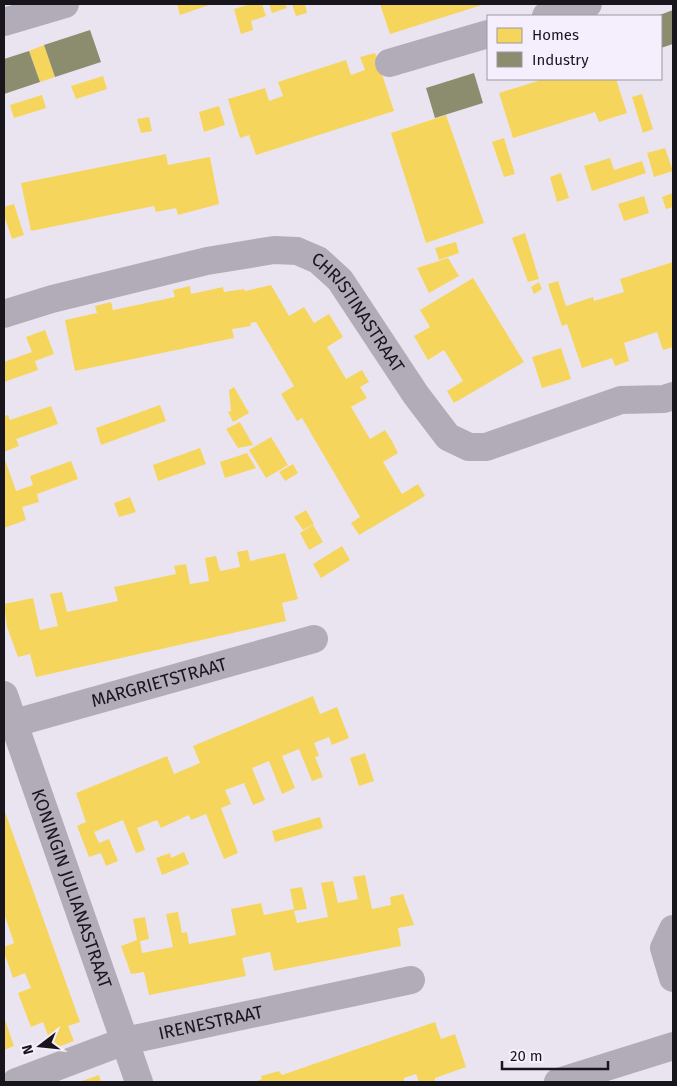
<svg xmlns="http://www.w3.org/2000/svg" width="677" height="1086" font-family="'Fira Sans',sans-serif">
<style>
.homes{fill:#f6d55c}
.industry{fill:#8c8c6e}
.lines{fill:none;stroke-linecap:round;stroke-linejoin:round}
.minor{stroke:#b2acb9;stroke-width:28}
.labels{text-anchor:middle;stroke-width:5;stroke-linejoin:round;paint-order:stroke}
.street-label{font-size:18px;fill:#19151d;stroke:#f4eefd}
</style>
<rect width="100%" height="100%" fill="#eae4f1"/>
<g class="homes">
<path d="M 177,4 L 212,4 L 180,15 Z"/>
<path d="M 251,4 L 262,4 L 266,16 L 251,21 L 253,30 L 241,34 L 234,9 Z"/>
<path d="M 269,4 L 285,4 L 287,8 L 272,13 Z"/>
<path d="M 292,4 L 305,4 L 307,13 L 296,16 Z"/>
<path d="M 380,4 L 485,4 L 390,34 Z"/>
<path d="M 44,45 L 55,77 L 40,82 L 29,51 Z"/>
<path d="M 375,53 L 394,111 L 256,155 L 249,135 L 240,138 L 228,99 L 265,88 L 269,101 L 283,96 L 278,82 L 346,60 L 351,75 L 365,70 L 360,57 Z"/>
<path d="M 103,76 L 107,89 L 76,99 L 71,86 Z"/>
<path d="M 544,79 L 616,79 L 627,113 L 599,122 L 595,112 L 513,138 L 499,93 Z"/>
<path d="M 642,94 L 653,129 L 643,133 L 632,97 Z"/>
<path d="M 42,95 L 46,108 L 14,118 L 10,105 Z"/>
<path d="M 219,106 L 225,125 L 204,132 L 199,112 Z"/>
<path d="M 446,115 L 484,223 L 426,243 L 391,133 Z"/>
<path d="M 149,117 L 152,131 L 141,133 L 137,119 Z"/>
<path d="M 504,138 L 515,174 L 504,177 L 492,142 Z"/>
<path d="M 665,148 L 673,171 L 654,177 L 647,153 Z"/>
<path d="M 166,154 L 168,165 L 210,157 L 219,204 L 178,215 L 176,208 L 156,212 L 154,206 L 31,231 L 21,183 Z"/>
<path d="M 610,158 L 614,170 L 642,161 L 646,173 L 592,191 L 584,166 Z"/>
<path d="M 561,173 L 569,198 L 557,202 L 550,177 Z"/>
<path d="M 673,193 L 673,207 L 666,209 L 662,197 Z"/>
<path d="M 644,196 L 649,213 L 624,221 L 618,204 Z"/>
<path d="M 14,204 L 24,235 L 12,239 L 4,215 L 4,207 Z"/>
<path d="M 525,233 L 539,279 L 528,282 L 512,238 Z"/>
<path d="M 456,242 L 459,253 L 439,260 L 435,248 Z"/>
<path d="M 448,258 L 459,276 L 429,293 L 417,268 Z"/>
<path d="M 673,262 L 673,347 L 663,350 L 657,332 L 624,343 L 629,361 L 615,366 L 612,358 L 582,368 L 567,324 L 562,326 L 548,284 L 558,281 L 566,306 L 593,297 L 594,301 L 624,292 L 620,279 Z"/>
<path d="M 473,278 L 524,362 L 454,403 L 447,391 L 463,381 L 444,350 L 428,360 L 414,336 L 430,327 L 420,310 Z"/>
<path d="M 539,282 L 542,289 L 534,294 L 531,287 Z"/>
<path d="M 271,285 L 289,316 L 304,307 L 314,323 L 329,314 L 343,337 L 327,347 L 346,379 L 362,370 L 369,382 L 360,387 L 367,398 L 351,407 L 370,439 L 385,430 L 392,441 L 398,453 L 383,462 L 402,494 L 418,484 L 425,496 L 359,535 L 351,523 L 360,517 L 302,418 L 297,421 L 281,394 L 294,386 L 256,322 L 250,323 L 251,326 L 232,329 L 234,338 L 75,371 L 65,320 L 97,313 L 95,306 L 111,302 L 113,310 L 175,297 L 173,290 L 190,286 L 191,294 L 223,287 L 224,292 L 244,289 L 245,291 Z"/>
<path d="M 45,330 L 54,354 L 35,361 L 38,370 L 4,382 L 4,362 L 32,352 L 26,337 Z"/>
<path d="M 561,348 L 571,379 L 542,388 L 532,357 Z"/>
<path d="M 234,387 L 249,413 L 233,422 L 228,412 L 231,411 L 229,390 Z"/>
<path d="M 160,405 L 166,421 L 101,445 L 96,428 Z"/>
<path d="M 51,406 L 58,424 L 16,439 L 19,446 L 4,452 L 4,416 L 8,415 L 10,420 Z"/>
<path d="M 240,422 L 253,445 L 238,448 L 226,429 Z"/>
<path d="M 271,437 L 288,465 L 266,478 L 249,450 Z"/>
<path d="M 200,448 L 206,464 L 158,481 L 153,465 Z"/>
<path d="M 247,453 L 256,468 L 225,478 L 220,462 Z"/>
<path d="M 4,457 L 16,491 L 33,485 L 30,476 L 71,461 L 78,479 L 37,494 L 39,502 L 22,507 L 26,520 L 4,528 Z"/>
<path d="M 293,464 L 298,473 L 285,481 L 279,472 Z"/>
<path d="M 130,497 L 136,512 L 119,517 L 114,503 Z"/>
<path d="M 306,510 L 314,524 L 303,530 L 294,517 Z"/>
<path d="M 313,525 L 323,542 L 309,550 L 300,533 Z"/>
<path d="M 342,546 L 350,560 L 321,578 L 313,564 Z"/>
<path d="M 248,550 L 250,561 L 285,553 L 298,599 L 282,603 L 286,621 L 36,677 L 30,654 L 18,657 L 7,627 L 4,604 L 33,598 L 40,630 L 58,626 L 50,594 L 62,592 L 67,612 L 86,608 L 118,601 L 114,587 L 176,574 L 174,566 L 186,564 L 190,584 L 209,581 L 205,558 L 216,556 L 220,571 L 240,567 L 237,552 Z"/>
<path d="M 313,696 L 320,714 L 337,707 L 349,738 L 332,745 L 329,737 L 314,743 L 319,756 L 315,757 L 323,777 L 312,781 L 299,749 L 282,756 L 295,788 L 282,794 L 269,761 L 252,768 L 265,800 L 253,805 L 244,783 L 225,790 L 231,804 L 221,808 L 238,853 L 224,859 L 206,814 L 191,820 L 189,815 L 161,828 L 157,820 L 137,828 L 145,850 L 136,853 L 123,820 L 94,832 L 99,843 L 109,839 L 118,861 L 106,866 L 101,853 L 89,857 L 77,826 L 86,822 L 76,793 L 167,756 L 174,774 L 200,763 L 193,746 Z"/>
<path d="M 365,753 L 374,781 L 359,786 L 350,758 Z"/>
<path d="M 4,809 L 80,1022 L 68,1026 L 74,1041 L 53,1049 L 43,1022 L 31,1027 L 18,993 L 31,988 L 25,973 L 13,978 L 4,952 L 4,947 L 14,943 L 4,913 Z"/>
<path d="M 320,817 L 323,828 L 275,842 L 272,831 Z"/>
<path d="M 184,852 L 189,864 L 162,875 L 156,858 L 170,853 L 171,858 Z"/>
<path d="M 365,875 L 372,909 L 391,905 L 390,897 L 403,894 L 414,925 L 398,928 L 401,946 L 274,971 L 270,952 L 242,958 L 246,976 L 149,995 L 144,972 L 131,974 L 121,946 L 137,940 L 133,919 L 145,917 L 149,939 L 140,941 L 142,953 L 173,947 L 166,914 L 178,912 L 182,933 L 187,932 L 189,944 L 236,935 L 231,909 L 261,903 L 264,915 L 294,909 L 290,889 L 302,887 L 307,909 L 294,911 L 297,923 L 328,917 L 321,883 L 333,881 L 338,903 L 358,899 L 353,877 Z"/>
<path d="M 4,1017 L 14,1046 L 4,1050 Z"/>
<path d="M 435,1022 L 441,1039 L 455,1034 L 466,1067 L 435,1078 L 435,1082 L 419,1082 L 416,1074 L 404,1078 L 404,1082 L 254,1082 L 262,1079 L 261,1076 L 279,1071 L 282,1075 Z"/>
<path d="M 99,1075 L 101,1082 L 79,1082 Z"/>
</g>
<g class="industry">
<path d="M 673,10 L 673,44 L 661,48 L 661,16 L 657,16 Z"/>
<path d="M 90,30 L 101,62 L 55,77 L 44,45 Z"/>
<path d="M 29,51 L 40,82 L 4,94 L 4,59 Z"/>
<path d="M 474,73 L 483,103 L 435,118 L 426,88 Z"/>
</g>
<g class="lines">
<g class="minor">
<path d="M 546,16 L 588,4"/>
<path d="M 4,22 L 65,4"/>
<path d="M 389,63 L 488,34"/>
<path id="s1" d="M 4,314 L 52,299 L 207,261 L 274,250 L 297,251 L 318,260 L 340,280 L 416,395 L 448,437 L 469,447 L 486,447 L 621,400 L 664,399 L 673,396"/>
<path id="s2" d="M 4,695 L 139,1082"/>
<path id="s3" d="M 4,726 L 314,639"/>
<path d="M 673,929 L 664,948 L 673,978"/>
<path id="s4" d="M 16,1082 L 125,1041 L 411,980"/>
<path d="M 558,1082 L 673,1046"/>
</g>
</g>
<g class="labels">
<g class="street-label">
<text dy="6" stroke="none"><textPath href="#s1" startOffset="390">CHRISTINASTRAAT</textPath></text>
<text dy="6" stroke="none"><textPath href="#s3" startOffset="161">MARGRIETSTRAAT</textPath></text>
<text dy="6" stroke="none"><textPath href="#s2" startOffset="205">KONINGIN JULIANASTRAAT</textPath></text>
<text dy="6" stroke="none"><textPath href="#s4" startOffset="204">IRENESTRAAT</textPath></text>
</g>
</g>
<rect width="677" height="1086" fill="none" stroke="#19151d" stroke-width="10"/>
<rect x="487" y="15" width="175" height="65" fill="#f4eefd" stroke="#9c97a3"/>
<rect x="497" y="28" width="25" height="15" fill="#f6d55c" stroke="#9c97a3"/>
<text x="532" y="40" font-size="15" fill="#19151d">Homes</text>
<rect x="497" y="52" width="25" height="15" fill="#8c8c6e" stroke="#9c97a3"/>
<text x="532" y="65" font-size="15" fill="#19151d">Industry</text>
<g transform="translate(40 1046) rotate(254)" stroke="#f4eefd" stroke-width="4" paint-order="stroke">
<path d="M0-4L9 19L0 12L-9 19Z" fill="#19151d"/>
<text y="-8" font-size="14" font-weight="bold" text-anchor="middle" fill="#19151d">N</text>
</g>
<path d="M502 1061v8h106v-8" fill="none" stroke="#19151d" stroke-width="2.5"/>
<text x="510" y="1061" font-size="15" fill="#19151d" stroke="#f4eefd" stroke-width="4" paint-order="stroke">20 m</text>
</svg>
